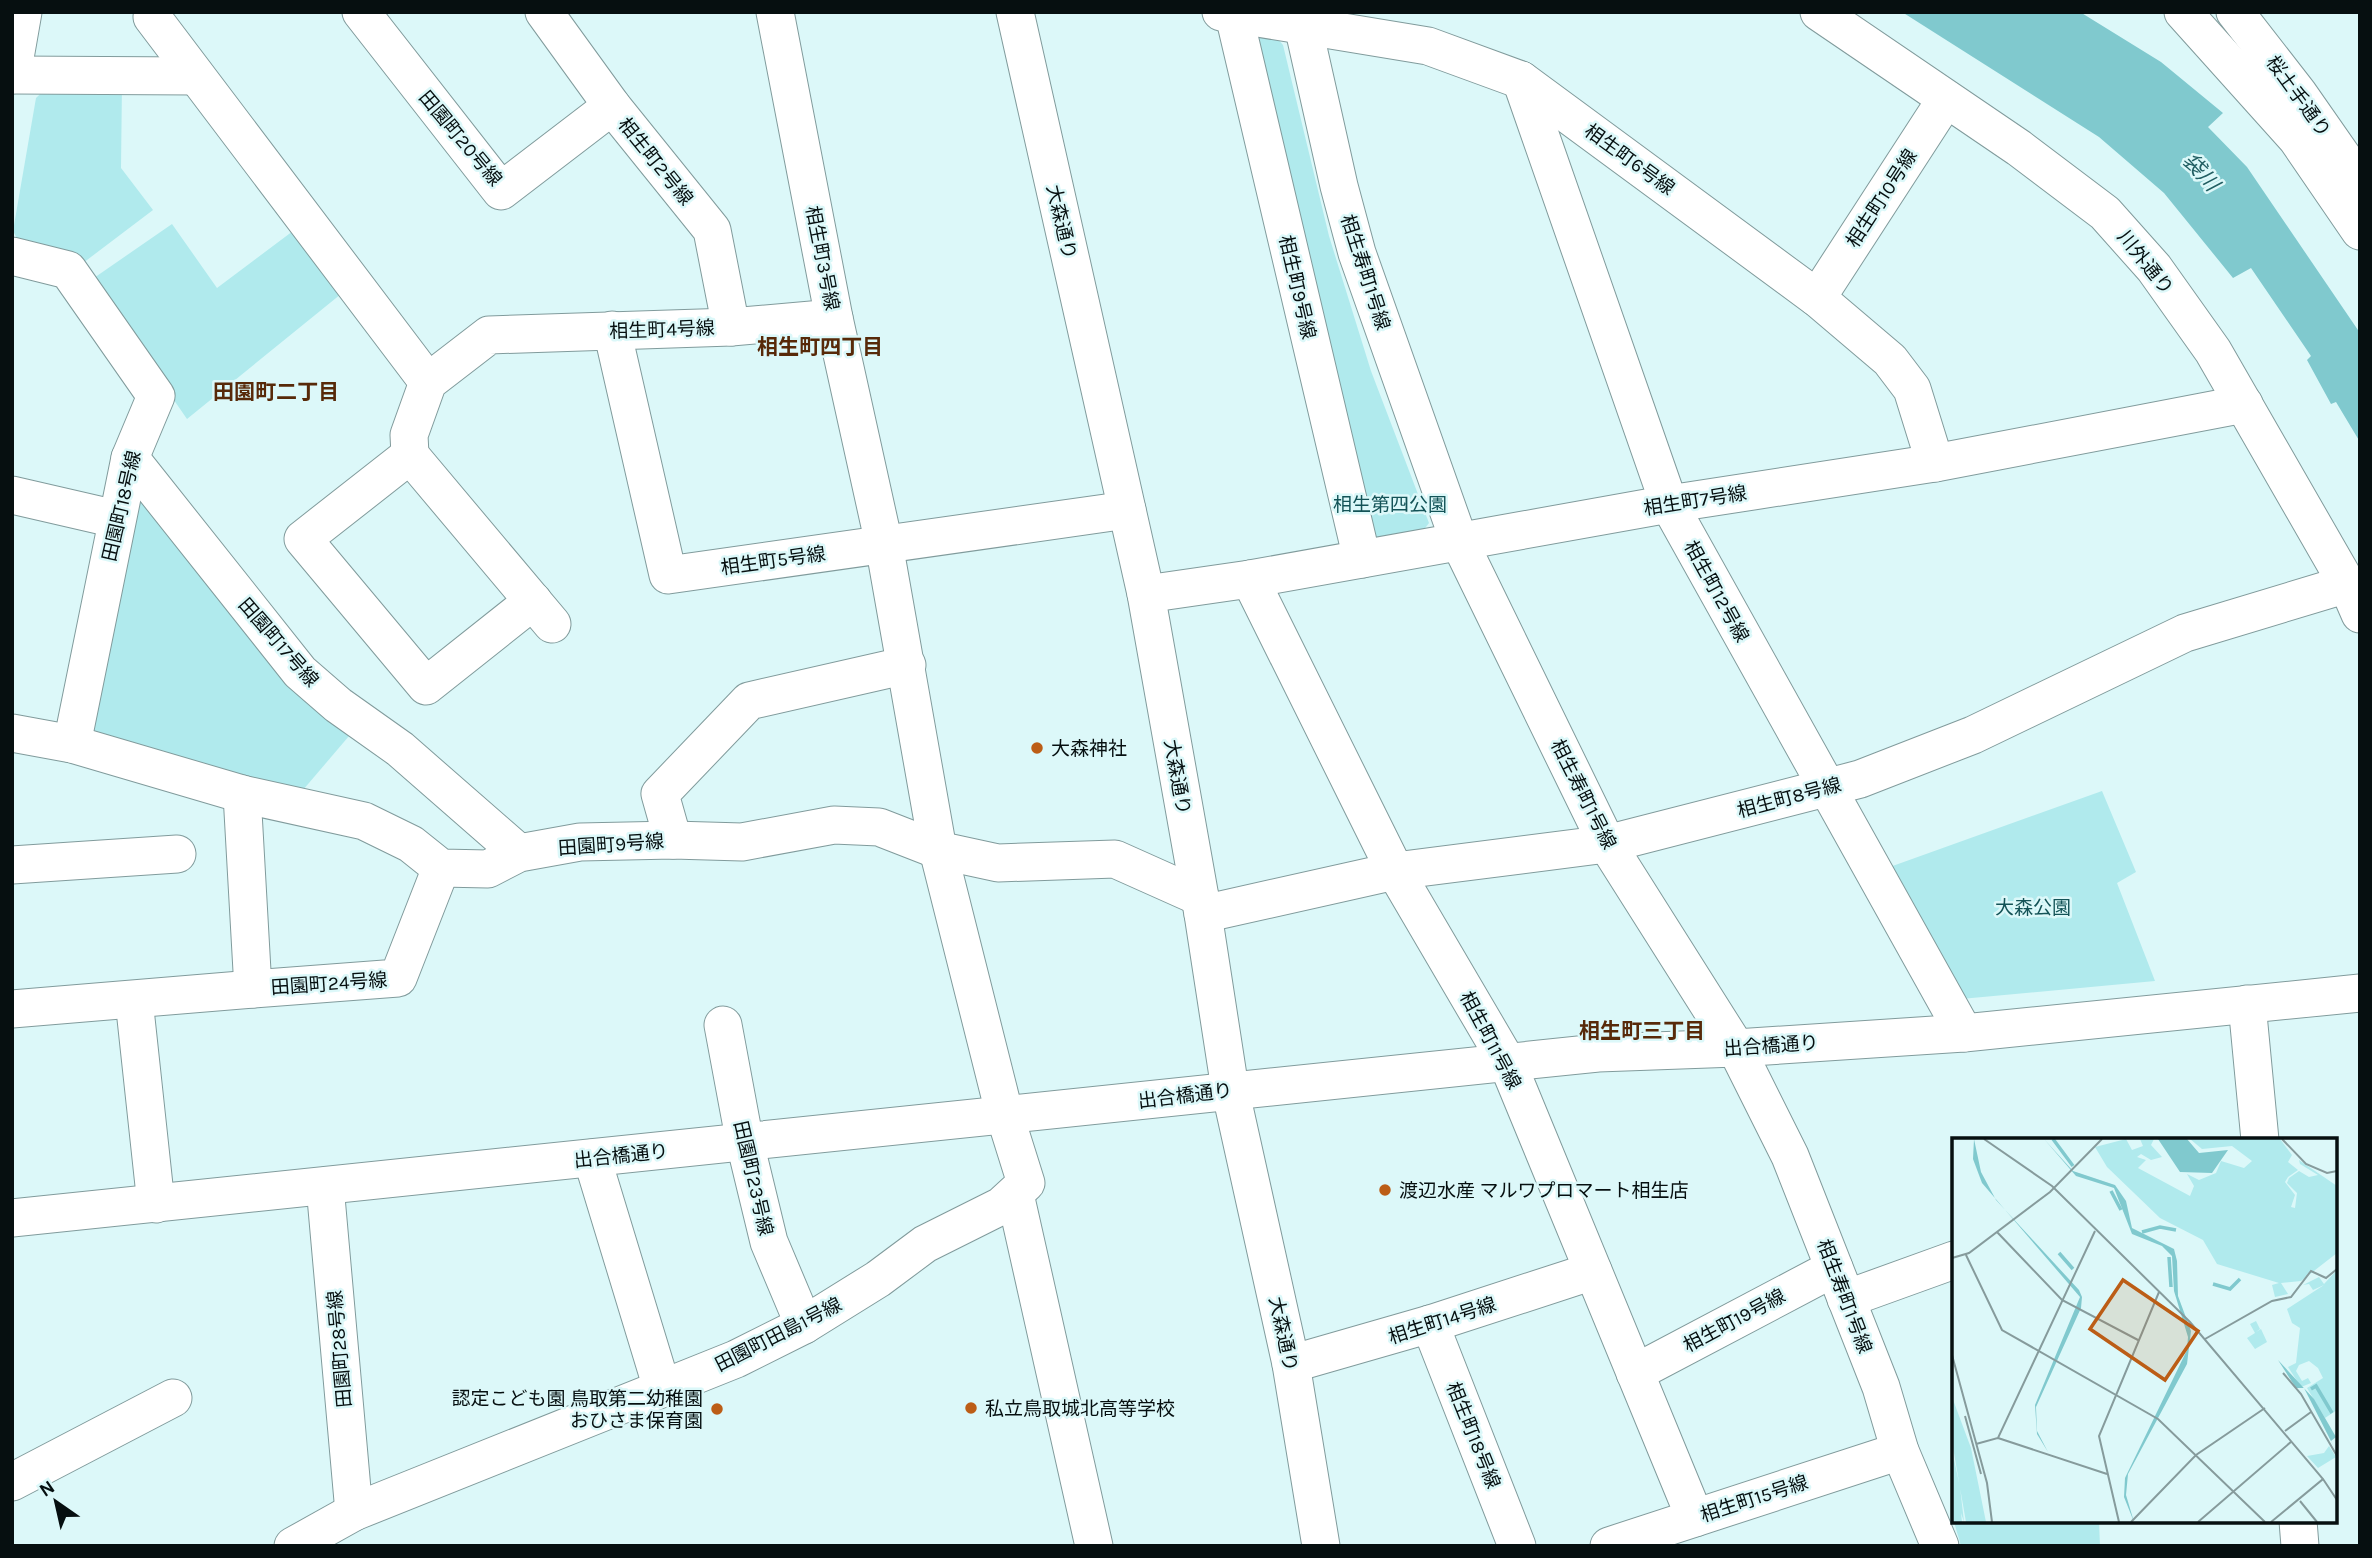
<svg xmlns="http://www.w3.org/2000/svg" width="2372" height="1558" font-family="Karla,'Noto Sans JP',sans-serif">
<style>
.green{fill:#b0eaed}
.water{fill:#80c9ce}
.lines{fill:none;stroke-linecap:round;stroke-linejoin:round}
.minor-casing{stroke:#819b9c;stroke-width:39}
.minor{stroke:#fff;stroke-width:37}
.poi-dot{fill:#bc5d16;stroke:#dcf8f9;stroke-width:2.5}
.labels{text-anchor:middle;stroke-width:5;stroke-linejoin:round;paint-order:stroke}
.street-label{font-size:19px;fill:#060f10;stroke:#dcf8f9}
.park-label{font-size:19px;fill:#135357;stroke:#dcf8f9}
.poi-label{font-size:19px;fill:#060f10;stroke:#dcf8f9;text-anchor:start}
.water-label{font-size:21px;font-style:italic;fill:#215e62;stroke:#dcf8f9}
.neighbourhood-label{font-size:21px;font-weight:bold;fill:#572909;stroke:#dcf8f9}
.inset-river{fill:none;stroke:#80c9ce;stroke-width:3.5}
.inset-road{fill:none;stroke:#869b9c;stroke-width:2}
.view{fill:#bc5d16;fill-opacity:0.15;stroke:#bc5d16;stroke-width:3.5}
.inset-edge{fill:none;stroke:#060f10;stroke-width:3.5}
</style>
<rect width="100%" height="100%" fill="#dcf8f9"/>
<g class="green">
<path d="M 1271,31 L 1283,45 L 1329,236 L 1371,371 L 1429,523 L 1422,532 L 1373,539 L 1253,36 Z"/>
<path d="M 53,82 L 122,83 L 121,168 L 153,210 L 83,263 L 21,246 L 13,231 L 36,98 Z"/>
<path d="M 172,224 L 217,288 L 297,228 L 341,294 L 187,419 L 91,280 Z"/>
<path d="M 135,490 L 355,729 L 297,797 L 84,739 Z"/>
<path d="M 2102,791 L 2136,872 L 2117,883 L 2155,981 L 1961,999 L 1887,868 Z"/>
<path d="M 2099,1521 L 2100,1546 L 1961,1546 L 1954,1522 Z"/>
</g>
<path class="water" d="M 1902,12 L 2080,12 L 2161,62 L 2223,113 L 2208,127 L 2247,167 L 2360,333 L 2360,442 L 2336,402 L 2331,404 L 2307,360 L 2311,356 L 2251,268 L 2233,278 L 2164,193 L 2099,137 Z"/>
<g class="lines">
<g class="minor-casing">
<g id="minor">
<path d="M 361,12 L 501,191 L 612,106"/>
<path d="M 544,12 L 612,106 L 712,230 L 731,327"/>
<path d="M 1015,12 L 1146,594 L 1203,914 L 1230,1089 L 1291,1364 L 1321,1546"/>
<path d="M 1221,12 L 1428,46 L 1521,80 L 1817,298 L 1890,360 L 1912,389 L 1935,463"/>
<path d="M 1300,12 L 1339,186 L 1357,253 L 1459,541 L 1607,844 L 1736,1048 L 1790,1156 L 1881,1387 L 1900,1451 L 1940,1546"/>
<path d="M 1819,12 L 2019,148 L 2105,213 L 2154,268 L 2213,351 L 2347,584 L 2360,614"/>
<path d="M 2183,12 L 2297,139 L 2360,231"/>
<path d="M 2235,12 L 2298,93 L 2360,182"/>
<path d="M 1234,15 L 1362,559"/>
<path d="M 152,17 L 428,382"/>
<path d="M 12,75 L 196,76"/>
<path d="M 12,75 L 23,12"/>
<path d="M 1521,80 L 1669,504 L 1964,1033"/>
<path d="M 12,256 L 68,270 L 156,396 L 130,458 L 72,744"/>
<path d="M 1817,298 L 1946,99"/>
<path d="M 612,330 L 668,575 L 1127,510"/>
<path d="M 410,455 L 552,624"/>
<path d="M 130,458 L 300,672 L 338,705 L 400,749 L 519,853"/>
<path d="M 12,495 L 116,519"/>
<path d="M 1250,579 L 1395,871 L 1507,1062 L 1695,1518"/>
<path d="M 1146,594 L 1250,579 L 1669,504 L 1935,463 L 2244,404"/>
<path d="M 533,601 L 426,686 L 303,539 L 410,455 L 409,435 L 428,382 L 489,335 L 731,327 L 834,318"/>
<path d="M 12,733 L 72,744 L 242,794 L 364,821 L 411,844 L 441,868 L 488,869 L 519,853 L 580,842 L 673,840 L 742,842 L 834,825 L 879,827 L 938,850 L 998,863 L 1115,859 L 1200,897"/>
<path d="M 242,794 L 253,989 L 398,978 L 441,868"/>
<path d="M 673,840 L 660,794 L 749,701 L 907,665"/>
<path d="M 12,865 L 177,854"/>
<path d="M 1203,914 L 1395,871 L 1607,844 L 1860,779 L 1973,735 L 2185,633 L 2347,584"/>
<path d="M 134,1000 L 156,1204"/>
<path d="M 2247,1004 L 2260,1140"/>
<path d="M 12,1009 L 253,989"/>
<path d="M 723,1025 L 745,1143 L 769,1242 L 804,1325"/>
<path d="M 592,1158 L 662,1388"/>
<path d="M 325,1186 L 354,1512"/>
<path d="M 1015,1194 L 1094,1546"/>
<path d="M 12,1218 L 1598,1053 L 1736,1048 L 1964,1033 L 2360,993"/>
<path d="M 1846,1299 L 1954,1260"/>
<path d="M 1430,1324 L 1517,1546"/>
<path d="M 1291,1364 L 1430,1324 L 1593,1271"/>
<path d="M 1635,1373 L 1834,1268"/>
<path d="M 12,1482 L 173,1398"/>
<path d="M 2298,1521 L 2300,1546"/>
<path d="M 293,1546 L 354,1512 L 736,1359 L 804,1325 L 878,1279 L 925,1244 L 1001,1206 L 1026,1183 L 1005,1116 L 938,850 L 884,544 L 834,318 L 775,12"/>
<path d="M 1609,1546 L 1900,1451"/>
</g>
</g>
<use href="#minor" class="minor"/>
</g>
<g class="poi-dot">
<circle cx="1037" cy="748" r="7"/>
<circle cx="1385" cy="1190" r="7"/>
<circle cx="971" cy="1408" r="7"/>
<circle cx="717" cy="1409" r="7"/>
</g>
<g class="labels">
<g class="street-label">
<text transform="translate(2299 96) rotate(54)" y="7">桜土手通り</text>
<text transform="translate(461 138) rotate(50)" y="7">田園町20号線</text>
<text transform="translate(1630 159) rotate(36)" y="7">相生町6号線</text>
<text transform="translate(656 161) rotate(51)" y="7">相生町2号線</text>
<text transform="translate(1881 198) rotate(-57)" y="7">相生町10号線</text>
<text transform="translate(1062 222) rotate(77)" y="7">大森通り</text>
<text transform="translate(823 258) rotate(79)" y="7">相生町3号線</text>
<text transform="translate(2146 262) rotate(51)" y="7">川外通り</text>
<text transform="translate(1366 272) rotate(72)" y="7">相生寿町1号線</text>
<text transform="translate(1298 287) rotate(77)" y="7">相生町9号線</text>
<text transform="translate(662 329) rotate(-2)" y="7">相生町4号線</text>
<text transform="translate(1695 500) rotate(-9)" y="7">相生町7号線</text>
<text transform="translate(121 506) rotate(-77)" y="7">田園町18号線</text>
<text transform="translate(773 560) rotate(-8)" y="7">相生町5号線</text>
<text transform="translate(1717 591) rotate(61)" y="7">相生町12号線</text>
<text transform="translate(279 642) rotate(49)" y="7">田園町17号線</text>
<text transform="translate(1178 777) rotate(80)" y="7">大森通り</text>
<text transform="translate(1584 794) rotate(63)" y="7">相生寿町1号線</text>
<text transform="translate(1789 797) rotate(-15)" y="7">相生町8号線</text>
<text transform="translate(611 844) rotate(-4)" y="7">田園町9号線</text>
<text transform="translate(329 983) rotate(-4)" y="7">田園町24号線</text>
<text transform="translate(1491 1040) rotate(62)" y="7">相生町11号線</text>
<text transform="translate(1771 1045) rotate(-4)" y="7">出合橋通り</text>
<text transform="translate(1185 1095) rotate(-7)" y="7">出合橋通り</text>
<text transform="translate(621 1155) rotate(-6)" y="7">出合橋通り</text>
<text transform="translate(754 1178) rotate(77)" y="7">田園町23号線</text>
<text transform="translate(1845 1296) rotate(69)" y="7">相生寿町1号線</text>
<text transform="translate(1442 1320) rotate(-18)" y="7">相生町14号線</text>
<text transform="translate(1734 1320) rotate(-28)" y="7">相生町19号線</text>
<text transform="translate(778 1334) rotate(-27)" y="7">田園町田島1号線</text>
<text transform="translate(1284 1334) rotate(78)" y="7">大森通り</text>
<text transform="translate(339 1349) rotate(-95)" y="7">田園町28号線</text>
<text transform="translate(1474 1435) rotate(68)" y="7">相生町18号線</text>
<text transform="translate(1754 1498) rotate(-18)" y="7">相生町15号線</text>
</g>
<g class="park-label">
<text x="1390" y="511">相生第四公園</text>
<text x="2033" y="914">大森公園</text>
</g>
<g class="poi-label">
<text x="1051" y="755">大森神社</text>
<text x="1399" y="1197">渡辺水産 マルワプロマート相生店</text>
<text x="703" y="1405" text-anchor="end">認定こども園 鳥取第二幼稚園<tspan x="703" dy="22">おひさま保育園</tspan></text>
<text x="985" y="1415">私立鳥取城北高等学校</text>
</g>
<g class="water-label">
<text transform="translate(2201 172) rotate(48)" y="7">袋川</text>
</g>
<g class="neighbourhood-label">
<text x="820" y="354">相生町四丁目</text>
<text x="276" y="399">田園町二丁目</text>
<text x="1642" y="1038">相生町三丁目</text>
</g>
</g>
<g transform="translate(1952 1138)">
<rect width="385" height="385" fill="#dcf8f9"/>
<path d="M 174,1 L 180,12 L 191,8 L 188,1 L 202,1 L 199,7 L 210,19 L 199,22 L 189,16 L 185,19 L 194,22 L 186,30 L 238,58 L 242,48 L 235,36 L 247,42 L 264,35 L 269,23 L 292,30 L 300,23 L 280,8 L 250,11 L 238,1 L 328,1 L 340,17 L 336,24 L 346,32 L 336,39 L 333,44 L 343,57 L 339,69 L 343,70 L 345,55 L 335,45 L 337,40 L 347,33 L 357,39 L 366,37 L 348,26 L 347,22 L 385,48 L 385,115 L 349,143 L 329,145 L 336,156 L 323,159 L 320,147 L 327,145 L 265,126 L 251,102 L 208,80 L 155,29 L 143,9 ZM 385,132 L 385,272 L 373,280 L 355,250 L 371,240 L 366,230 L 357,223 L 347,227 L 344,233 L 350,243 L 356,240 L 359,245 L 349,249 L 336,229 L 344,225 L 348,190 L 340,185 L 335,171 L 372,147 L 361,152 L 357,146 L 351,147 L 367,139 L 372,146 ZM 304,183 L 308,191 L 304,194 L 309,191 L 315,204 L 303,211 L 295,200 L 303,195 L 298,186 ZM 0,259 L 19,310 L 34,384 L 14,384 L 0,304 ZM 377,308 L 384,319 L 366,330 L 355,318 L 372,315 ZM 0,312 L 8,349 L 12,384 L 9,375 L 10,384 L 0,384 Z" fill="#b0eaed"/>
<path d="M 22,1 L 29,34 L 44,62 L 127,152 L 130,159 L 129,170 L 84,269 L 85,293 L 96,314 L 85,296 L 83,267 L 128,159 L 30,45 L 21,21 ZM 92,1 L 121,33 L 163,47 L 174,63 L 180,90 L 222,111 L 225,123 L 226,158 L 239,193 L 235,226 L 176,336 L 174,357 L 182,384 L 172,359 L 173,340 L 235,212 L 236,199 L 222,153 L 220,118 L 210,108 L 180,96 L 162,50 L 124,38 ZM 235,1 L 247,15 L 276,12 L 260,35 L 228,34 L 206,1 ZM 326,222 L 362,261 L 384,299 L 379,303 L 385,315 L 352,250 L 344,250 Z" fill="#80c9ce"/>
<path class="inset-river" d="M 101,1 L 121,28M 159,53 L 169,72M 190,94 L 208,89 L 224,92M 107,115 L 121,131M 217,119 L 219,149M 261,146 L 278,151 L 288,141M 359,251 L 364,248 L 380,275"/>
<path class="inset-road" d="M 32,1 L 100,48 L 238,184 L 371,341 L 319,384M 330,1 L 354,26 L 375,35 L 385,33M 45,94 L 110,162 L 186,202M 14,117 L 50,192 L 206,281 L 313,384M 0,120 L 17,115 L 98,54 L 150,1M 253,201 L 320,163 L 339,159 L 359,133 L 374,140 L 385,131M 0,217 L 35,345 L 40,384M 331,235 L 349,256 L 385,318M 13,278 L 29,336M 333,293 L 359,274M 46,300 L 155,336M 24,306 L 46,300 L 143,93M 371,341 L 385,362M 348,363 L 365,384M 167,384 L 147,298 L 207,154M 179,384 L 244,317 L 313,270M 246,384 L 340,303"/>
<path class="view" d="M 171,142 L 246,193 L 213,242 L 138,191 Z"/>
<rect width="385" height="385" class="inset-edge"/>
</g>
<rect width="2372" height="1558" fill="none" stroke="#060f10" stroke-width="28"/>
<g transform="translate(56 1502) rotate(326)" stroke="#dcf8f9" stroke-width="5" paint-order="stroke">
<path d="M0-5L12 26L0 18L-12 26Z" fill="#060f10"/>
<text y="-10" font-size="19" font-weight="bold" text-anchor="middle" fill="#060f10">N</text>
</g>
</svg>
